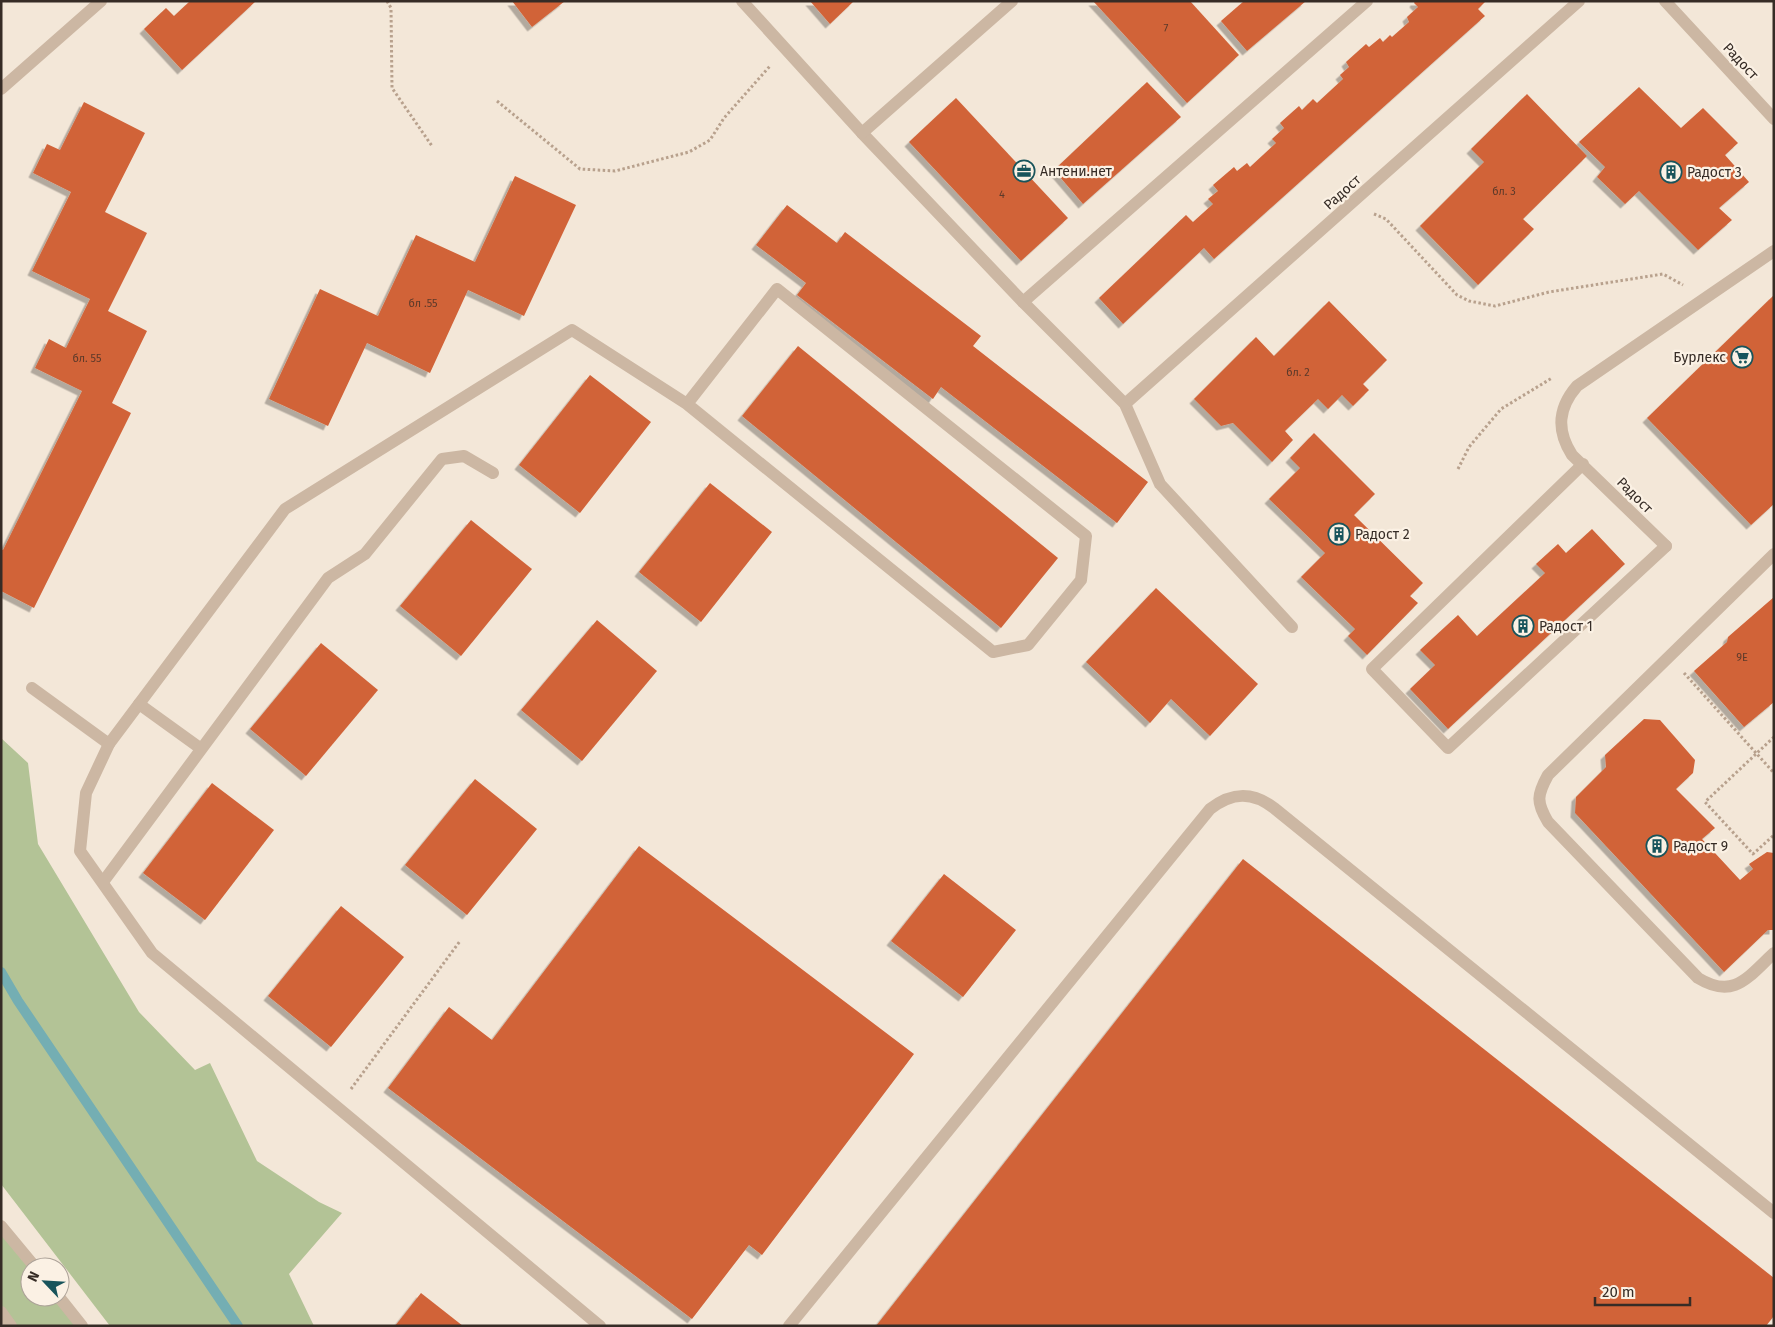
<svg xmlns="http://www.w3.org/2000/svg" width="1775" height="1327" font-family="'Fira Sans',sans-serif">
<style>
.green{fill:#b3c396}
.lines{fill:none;stroke-linecap:round;stroke-linejoin:round}
.stream{stroke:#74aeb3;stroke-width:10}
.building{fill:#d16338;filter:url(#shadow)}
.path{stroke:#b8a18d;stroke-width:3;stroke-dasharray:2.5 2.5;stroke-linecap:butt}
.service{stroke:#ccb7a3;stroke-width:12}
.minor{stroke:#ccb7a3;stroke-width:12}
.tertiary{stroke:#ccb7a3;stroke-width:12}
.labels{text-anchor:middle;stroke-width:4.5;stroke-linejoin:round;paint-order:stroke}
.number-label{font-size:11px;fill:#5d3a2a}
.street-label{font-size:14px;fill:#362c26;stroke:#fbf1e4}
.poi-label{font-size:14px;fill:#362c26;stroke:#fbf1e4;text-anchor:start}
</style>
<defs>
<filter id="shadow"><feDropShadow dx="-4.5" dy="4.5" stdDeviation="0" flood-color="#0004"/></filter>
</defs>
<rect width="100%" height="100%" fill="#f3e7d8"/>
<g class="green">
<path d="M 1,738 L 28,763 L 38,844 L 139,1012 L 195,1070 L 210,1063 L 257,1161 L 319,1202 L 342,1213 L 289,1274 L 314,1326 L 110,1326 L 1,1184 Z"/>
<path d="M 1,1225 L 30,1267 L 30,1297 L 60,1297 L 84,1326 L 11,1326 L 1,1312 Z"/>
</g>
<g class="lines">
<path class="stream" d="M 1,972 L 18,1001 L 238,1326"/>
</g>
<g class="building">
<path d="M 190,1 L 256,1 L 182,70 L 144,29 L 166,8 L 174,16 Z"/>
<path d="M 512,1 L 565,1 L 532,27 Z"/>
<path d="M 810,1 L 854,1 L 830,24 Z"/>
<path d="M 1093,1 L 1190,1 L 1239,55 L 1187,103 Z"/>
<path d="M 1244,1 L 1306,1 L 1247,51 L 1221,21 Z"/>
<path d="M 1415,1 L 1486,1 L 1478,9 L 1485,16 L 1214,259 L 1204,248 L 1123,324 L 1099,298 L 1186,215 L 1193,222 L 1213,204 L 1208,199 L 1218,191 L 1213,185 L 1234,167 L 1237,171 L 1247,163 L 1250,167 L 1276,143 L 1272,139 L 1284,128 L 1280,123 L 1299,106 L 1302,110 L 1313,99 L 1317,103 L 1343,79 L 1340,75 L 1349,67 L 1346,62 L 1366,44 L 1369,47 L 1380,38 L 1383,42 L 1390,35 L 1392,37 L 1409,22 L 1407,17 L 1418,7 L 1414,3 Z"/>
<path d="M 1147,82 L 1181,117 L 1083,204 L 1054,170 Z"/>
<path d="M 1639,87 L 1681,128 L 1703,108 L 1738,143 L 1725,155 L 1749,182 L 1719,208 L 1732,220 L 1698,250 L 1639,191 L 1625,204 L 1597,177 L 1605,167 L 1579,142 Z"/>
<path d="M 1527,94 L 1587,156 L 1523,219 L 1534,229 L 1478,285 L 1420,226 L 1484,162 L 1471,149 Z"/>
<path d="M 956,98 L 1068,218 L 1021,261 L 909,142 Z"/>
<path d="M 84,102 L 145,133 L 105,212 L 147,233 L 108,311 L 147,331 L 112,403 L 131,413 L 34,608 L 1,591 L 1,549 L 3,550 L 82,391 L 35,368 L 49,339 L 66,348 L 90,299 L 32,271 L 71,192 L 33,173 L 47,144 L 60,150 Z"/>
<path d="M 515,176 L 576,205 L 524,316 L 468,290 L 430,373 L 367,343 L 328,426 L 269,399 L 320,289 L 378,316 L 416,235 L 475,262 Z"/>
<path d="M 787,205 L 837,243 L 845,232 L 981,336 L 973,346 L 1148,482 L 1117,523 L 941,387 L 933,399 L 797,295 L 806,283 L 756,245 Z"/>
<path d="M 1774,295 L 1774,504 L 1751,525 L 1647,418 Z"/>
<path d="M 1329,301 L 1387,360 L 1363,384 L 1369,390 L 1353,406 L 1342,395 L 1328,409 L 1318,399 L 1285,431 L 1293,440 L 1272,462 L 1233,423 L 1221,426 L 1194,399 L 1256,337 L 1274,356 Z"/>
<path d="M 798,346 L 1058,558 L 1001,628 L 742,416 Z"/>
<path d="M 590,375 L 651,422 L 580,513 L 519,465 Z"/>
<path d="M 1314,433 L 1375,494 L 1354,515 L 1423,583 L 1410,596 L 1418,603 L 1367,655 L 1348,636 L 1355,629 L 1301,577 L 1325,553 L 1269,499 L 1300,468 L 1290,458 Z"/>
<path d="M 710,483 L 772,532 L 701,622 L 639,572 Z"/>
<path d="M 471,520 L 532,569 L 461,656 L 400,606 Z"/>
<path d="M 1592,529 L 1625,564 L 1448,729 L 1410,689 L 1435,665 L 1420,650 L 1458,615 L 1477,636 L 1545,573 L 1536,564 L 1558,544 L 1566,553 Z"/>
<path d="M 1156,588 L 1258,684 L 1210,736 L 1171,699 L 1150,723 L 1086,662 Z"/>
<path d="M 1774,597 L 1774,702 L 1744,727 L 1694,671 L 1727,642 L 1728,637 Z"/>
<path d="M 597,620 L 657,671 L 582,761 L 521,710 Z"/>
<path d="M 321,643 L 378,690 L 306,776 L 250,729 Z"/>
<path d="M 1644,719 L 1660,720 L 1695,760 L 1693,773 L 1676,789 L 1715,828 L 1702,839 L 1740,880 L 1753,869 L 1749,864 L 1767,852 L 1774,853 L 1774,930 L 1768,930 L 1724,972 L 1575,813 L 1576,797 L 1606,767 L 1605,755 Z"/>
<path d="M 475,779 L 537,829 L 467,915 L 405,865 Z"/>
<path d="M 212,783 L 274,830 L 205,920 L 143,873 Z"/>
<path d="M 639,846 L 914,1054 L 762,1255 L 749,1245 L 692,1319 L 388,1088 L 449,1007 L 492,1040 Z"/>
<path d="M 1243,859 L 1774,1278 L 1774,1316 L 1766,1326 L 876,1326 Z"/>
<path d="M 944,874 L 1016,930 L 963,997 L 891,941 Z"/>
<path d="M 341,906 L 404,957 L 331,1047 L 268,996 Z"/>
<path d="M 421,1293 L 463,1326 L 395,1326 Z"/>
</g>
<g class="lines">
<g class="path">
<path d="M 387,1 L 391,8 L 392,88 L 432,146"/>
<path d="M 497,101 L 580,169 L 615,171 L 689,152 L 710,140 L 724,118 L 770,66"/>
<path d="M 1374,214 L 1386,219 L 1457,295 L 1469,301 L 1495,306 L 1549,292 L 1663,274 L 1683,285"/>
<path d="M 1458,469 L 1469,447 L 1501,409 L 1552,378"/>
<path d="M 1684,673 L 1774,773"/>
<path d="M 1774,737 L 1705,802 L 1753,854 L 1774,835"/>
<path d="M 351,1089 L 460,941"/>
</g>
<g class="service">
<path d="M 742,1 L 862,133 L 1023,302 L 1367,1"/>
<path d="M 1,89 L 101,1"/>
<path d="M 862,133 L 1012,1"/>
<path d="M 1583,464 L 1372,669 L 1448,748 L 1666,546"/>
<path d="M 1774,554 L 1548,775 C 1537,795 1536,802 1548,822 L 1698,978 C 1734,1000 1748,977 1774,953"/>
<path d="M 32,688 L 109,744 L 285,509 L 572,330 L 687,404 L 993,652 L 1028,645 L 1081,580 L 1086,536 L 777,289 L 687,404"/>
<path d="M 139,704 L 200,748"/>
<path d="M 109,744 L 86,793 L 80,851 L 152,953 L 600,1326"/>
<path d="M 103,882 L 328,578 L 365,554 L 442,459 L 464,456 L 493,473"/>
<path d="M 789,1326 L 1210,809 C 1232,792 1252,791 1274,808 L 1774,1213"/>
</g>
<g class="minor">
<path d="M 1665,1 L 1774,119"/>
<path d="M 1023,302 L 1125,404 L 1160,484 L 1292,627"/>
<path d="M 1125,404 L 1579,1"/>
<path d="M 1666,546 L 1572,455 C 1556,430 1558,408 1577,386 L 1774,251"/>
</g>
<g class="tertiary">
<path d="M 1,1226 L 35,1267"/>
<path d="M 59,1297 L 82,1326"/>
<path d="M 1,1312 L 11,1326"/>
</g>
</g>
<defs>
<g id="office-ring" transform="scale(1.125)"><circle r="9.5" fill="#fbf1e4" stroke="#18545b" stroke-width="1.5"/><path d="M-6-3h4V-5.5h4V-3h4V5H-6ZM-1-4.5V-3h2v-1.5ZM-6 0V1H6V0Z" fill="#18545b"/></g>
<g id="building-ring" transform="scale(1.125)"><circle r="9.5" fill="#fbf1e4" stroke="#18545b" stroke-width="1.5"/><path d="M-4-6H4V6H1V3H-1V6H-4ZM-2.5-4.3h1.7v1.8h-1.7ZM.8-4.3h1.7v1.8H.8ZM-2.5-1h1.7V.8h-1.7ZM.8-1h1.7V.8H.8Z" fill="#18545b"/></g>
<g id="supermarket-ring" transform="scale(1.125)"><circle r="9.5" fill="#fbf1e4" stroke="#18545b" stroke-width="1.5"/><path d="M-6-5.5h2.5l.6 2H6L4.5 2H-2.5L-4.4-4H-6ZM-1.5 3.2a1.3 1.3 0 1 0 .1 0ZM3 3.2a1.3 1.3 0 1 0 .1 0Z" fill="#18545b"/></g>
</defs>
<g fill-rule="evenodd">
<use href="#office-ring" x="1024" y="171"/>
<use href="#building-ring" x="1671" y="172"/>
<use href="#supermarket-ring" x="1742" y="357"/>
<use href="#building-ring" x="1339" y="534"/>
<use href="#building-ring" x="1523" y="626"/>
<use href="#building-ring" x="1657" y="846"/>
</g>
<g class="labels">
<g class="number-label">
<text x="1166" y="32">7</text>
<text x="1504" y="195">бл. 3</text>
<text x="1002" y="198">4</text>
<text x="423" y="307">бл .55</text>
<text x="87" y="362">бл. 55</text>
<text x="1298" y="376">бл. 2</text>
<text x="1742" y="661">9Е</text>
</g>
<g class="street-label">
<text transform="translate(1741 61) rotate(47)" y="5">Радост</text>
<text transform="translate(1342 192) rotate(-42)" y="5">Радост</text>
<text transform="translate(1635 495) rotate(45)" y="5">Радост</text>
</g>
<g class="poi-label">
<text x="1040" y="176">Антени.нет</text>
<text x="1687" y="177">Радост 3</text>
<text x="1726" y="362" text-anchor="end">Бурлекс</text>
<text x="1355" y="539">Радост 2</text>
<text x="1539" y="631">Радост 1</text>
<text x="1673" y="851">Радост 9</text>
</g>
</g>
<rect width="1775" height="1327" fill="none" stroke="#362c26" stroke-width="5"/>
<g transform="translate(45 1282) rotate(295)"><circle r="24" fill="#fbf1e4" stroke="#aca298"/>
<path d="M0-4L9 19L0 12L-9 19Z" fill="#18545b"/>
<text y="-8" font-size="14" font-weight="bold" text-anchor="middle" fill="#362c26">N</text>
</g>
<path d="M1595 1297v8h95v-8" fill="none" stroke="#362c26" stroke-width="2.5"/>
<text x="1602" y="1297" font-size="15" fill="#362c26" stroke="#fbf1e4" stroke-width="4" paint-order="stroke">20 m</text>
</svg>
